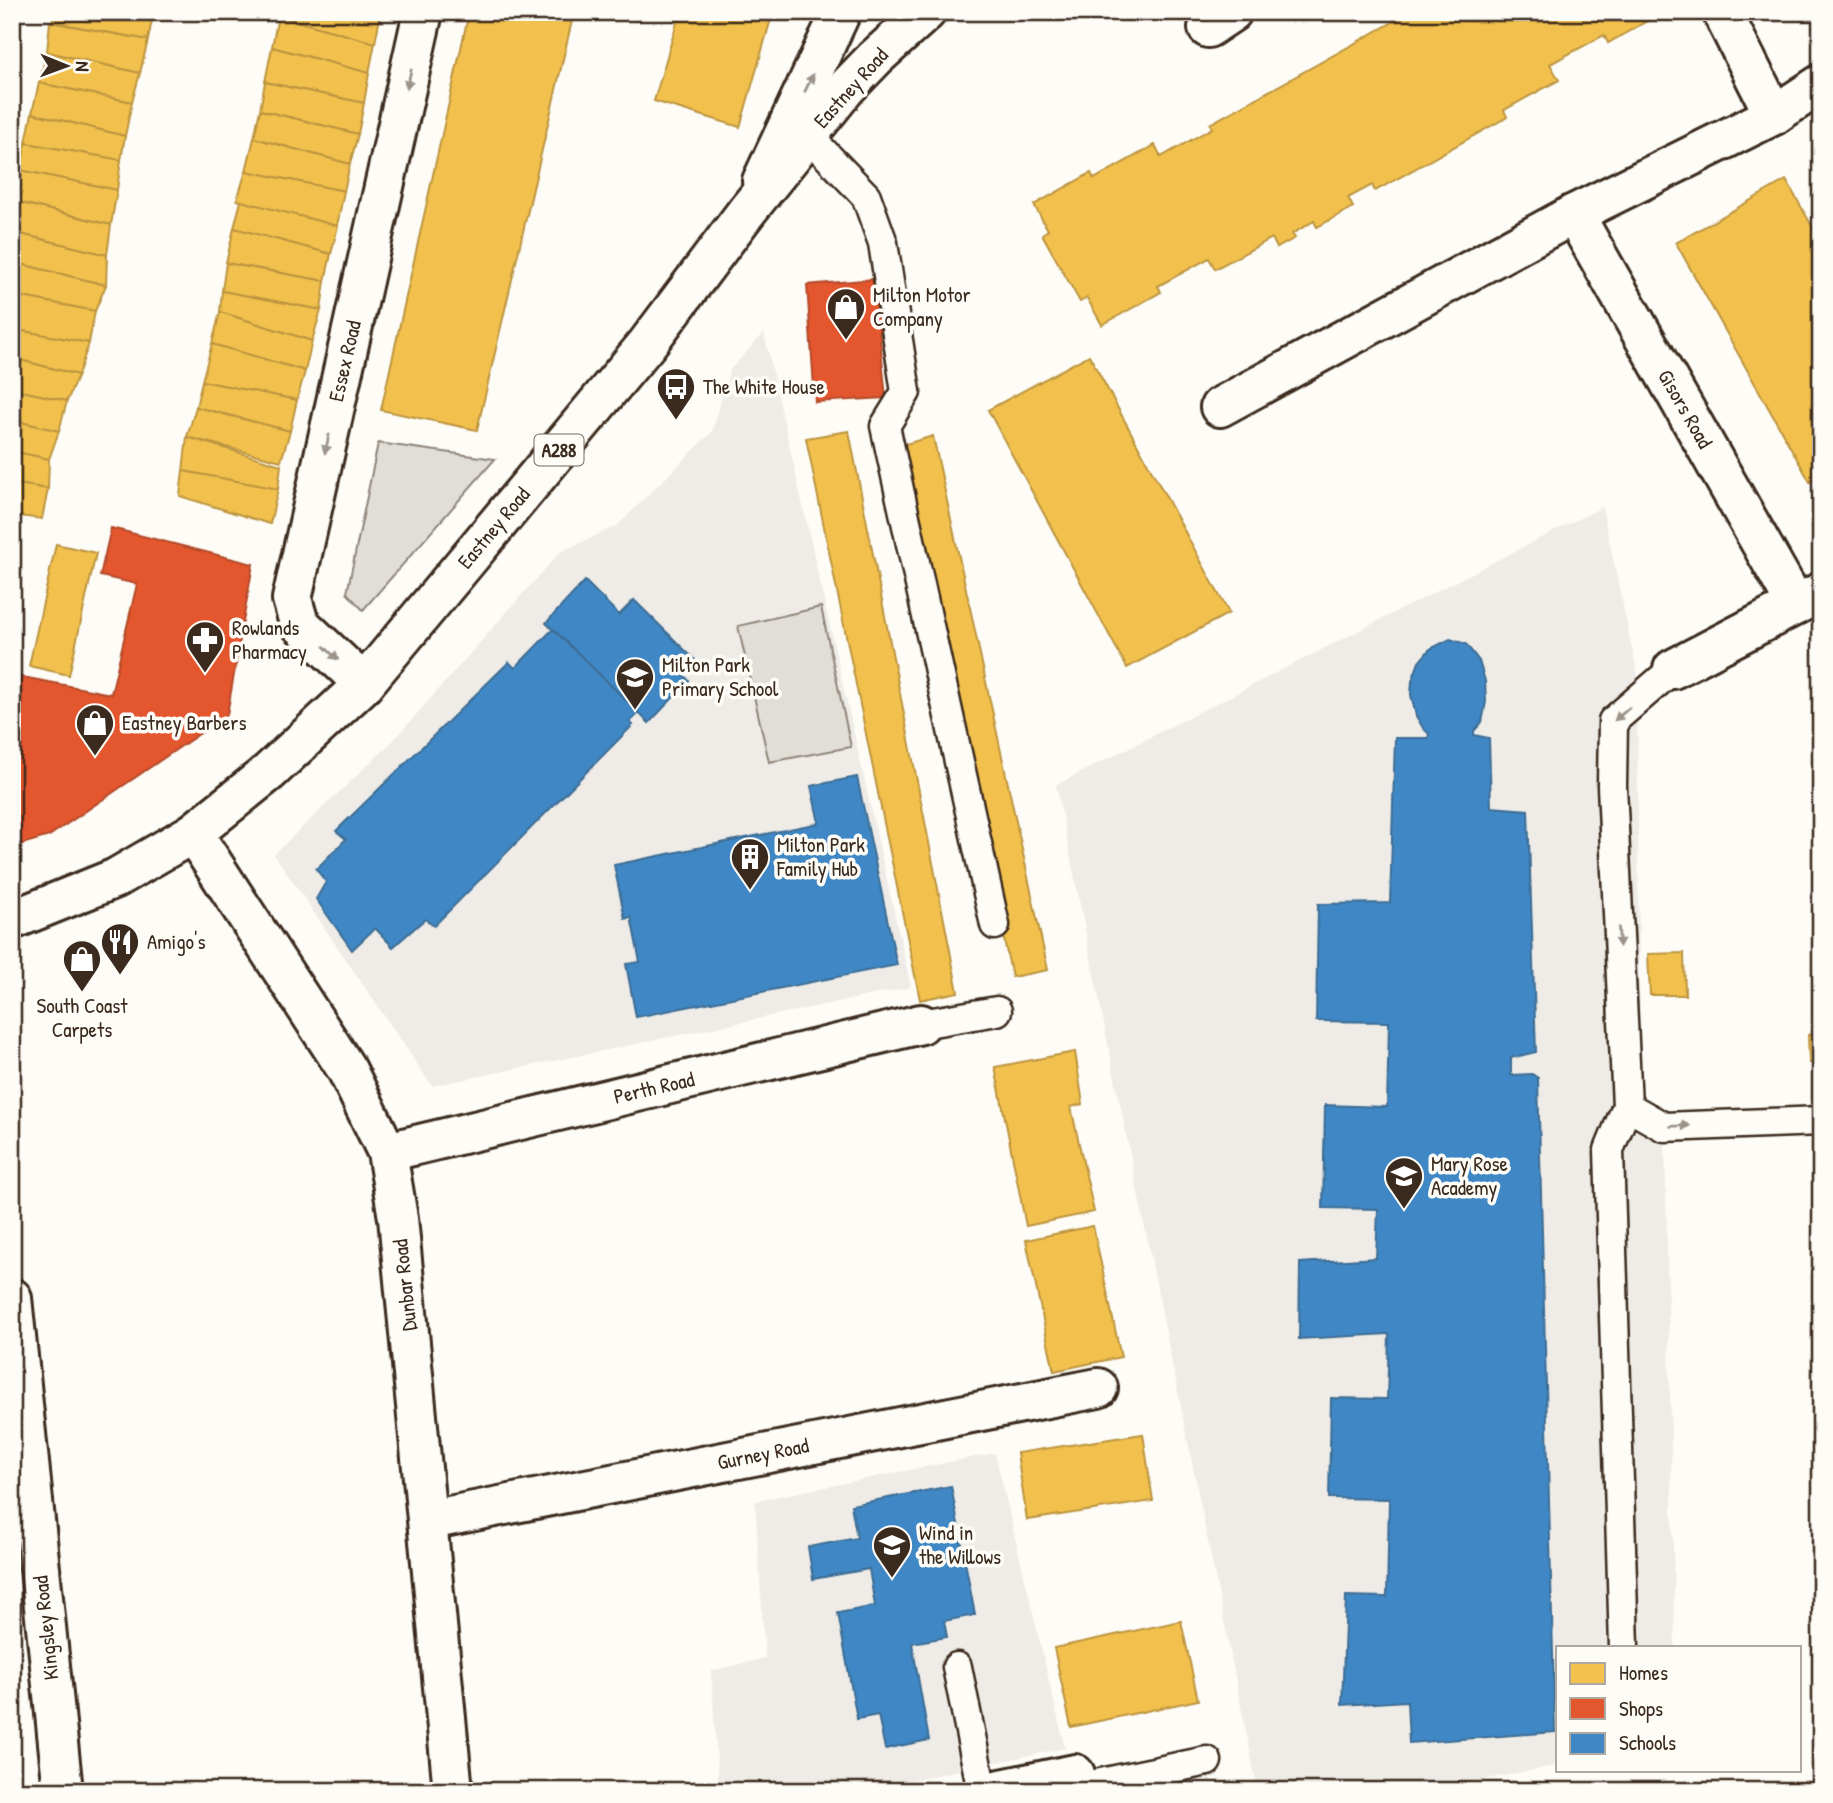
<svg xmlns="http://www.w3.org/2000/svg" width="1833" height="1803" font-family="'Patrick Hand',sans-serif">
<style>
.built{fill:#efece7}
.green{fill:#e1ded7;stroke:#8e847a;stroke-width:2}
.homes{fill:#f2c14e;stroke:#bb9440;stroke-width:2}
.shops{fill:#e4572e;stroke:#b14a29;stroke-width:2}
.schools{fill:#3f88c5;stroke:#3e6c93;stroke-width:2}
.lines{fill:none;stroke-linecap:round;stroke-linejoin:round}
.service-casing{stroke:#3b2a1e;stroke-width:33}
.minor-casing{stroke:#3b2a1e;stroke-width:44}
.secondary-casing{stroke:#3b2a1e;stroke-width:44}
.primary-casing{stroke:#3b2a1e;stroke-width:44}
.service{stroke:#fdfcf7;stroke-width:28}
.minor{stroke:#fdfcf7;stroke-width:38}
.secondary{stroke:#fdfcf7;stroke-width:38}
.primary{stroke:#fdfcf7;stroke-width:38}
.oneway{fill:#9c938a}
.labels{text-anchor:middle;stroke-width:7;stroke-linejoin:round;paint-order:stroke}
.shield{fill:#fdfcf7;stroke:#75695f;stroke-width:2}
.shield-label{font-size:19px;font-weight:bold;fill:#3b2a1e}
.street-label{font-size:21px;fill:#3b2a1e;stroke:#fdfcf7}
.poi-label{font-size:21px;fill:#3b2a1e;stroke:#fdfcf7;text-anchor:start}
</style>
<rect width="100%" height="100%" fill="#fdfcf7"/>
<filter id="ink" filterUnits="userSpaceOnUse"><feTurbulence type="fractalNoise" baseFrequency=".0143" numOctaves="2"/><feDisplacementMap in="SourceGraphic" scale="14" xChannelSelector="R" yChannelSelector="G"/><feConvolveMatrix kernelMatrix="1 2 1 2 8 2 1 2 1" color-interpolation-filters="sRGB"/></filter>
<g filter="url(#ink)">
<g class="built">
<path d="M 764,333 L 911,987 L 432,1086 L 274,854 L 392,742 L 560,552 L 617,526 L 712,432 L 730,370 Z"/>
<path d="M 1602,507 L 1637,672 L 1640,1095 L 1665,1143 L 1675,1647 L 1558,1647 L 1558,1765 L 1428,1791 L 1258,1791 L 1056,785 Z"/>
<path d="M 995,1453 L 1065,1748 L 859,1791 L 719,1791 L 711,1671 L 765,1658 L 755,1501 Z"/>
</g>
<g class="green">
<path d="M 378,443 L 495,459 L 363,610 L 347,593 Z"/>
<path d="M 821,607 L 851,747 L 769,762 L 738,626 Z"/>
</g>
<g class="homes">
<path d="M 55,12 L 143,12 L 153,15 L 148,40 L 52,22 Z"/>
<path d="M 279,12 L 381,12 L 375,43 L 278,16 Z"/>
<path d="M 469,12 L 574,12 L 477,430 L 381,410 Z"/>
<path d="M 680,12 L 773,12 L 740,127 L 654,101 Z"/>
<path d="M 1411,12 L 1663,12 L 1608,43 L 1604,35 L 1550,64 L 1559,80 L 1504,110 L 1507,117 L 1375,191 L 1372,185 L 1348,198 L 1353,207 L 1317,227 L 1314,221 L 1292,234 L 1295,238 L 1277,248 L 1272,238 L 1215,269 L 1209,258 L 1158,286 L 1161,292 L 1102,325 L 1087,298 L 1080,302 L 1042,234 L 1048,230 L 1034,205 L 1091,173 L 1094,179 L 1155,145 L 1161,157 L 1212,128 L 1210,124 Z"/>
<path d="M 278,16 L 375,43 L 369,73 L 272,47 Z"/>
<path d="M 50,22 L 148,40 L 140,73 L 47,52 Z"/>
<path d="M 272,47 L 369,73 L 364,103 L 265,82 Z"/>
<path d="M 47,52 L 140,73 L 132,102 L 39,83 Z"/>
<path d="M 265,82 L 364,103 L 358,134 L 260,110 Z"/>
<path d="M 39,83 L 132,102 L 125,136 L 32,113 Z"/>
<path d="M 260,110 L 358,134 L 350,164 L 254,138 Z"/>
<path d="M 32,113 L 125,136 L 121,160 L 26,143 Z"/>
<path d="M 254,138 L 350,164 L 344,191 L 246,171 Z"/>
<path d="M 26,143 L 121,160 L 117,190 L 20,170 Z"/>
<path d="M 20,170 L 117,190 L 111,225 L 13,201 Z"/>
<path d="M 246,171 L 344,191 L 337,226 L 237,200 Z"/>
<path d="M 1786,180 L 1821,242 L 1821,476 L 1810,482 L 1676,243 Z"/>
<path d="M 13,201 L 111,225 L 107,255 L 12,232 Z"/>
<path d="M 241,201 L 338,226 L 331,254 L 234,228 Z"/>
<path d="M 234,228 L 331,254 L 325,281 L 226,263 Z"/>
<path d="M 12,232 L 107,255 L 106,285 L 12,262 Z"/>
<path d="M 12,262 L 106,285 L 95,311 L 12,295 Z"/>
<path d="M 226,263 L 325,281 L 321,310 L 222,291 Z"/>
<path d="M 222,291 L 321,310 L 312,341 L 220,312 Z"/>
<path d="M 12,295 L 95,311 L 89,343 L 12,329 Z"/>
<path d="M 220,312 L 312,341 L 305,371 L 212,344 Z"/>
<path d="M 12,329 L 89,343 L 78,375 L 12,358 Z"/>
<path d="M 212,344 L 305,371 L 297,400 L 202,381 Z"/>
<path d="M 1089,355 L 1229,613 L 1127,668 L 988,410 Z"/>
<path d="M 12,358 L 78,375 L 67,401 L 12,389 Z"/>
<path d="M 202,381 L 297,400 L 290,431 L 196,407 Z"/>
<path d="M 12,389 L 67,401 L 59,431 L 12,420 Z"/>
<path d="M 196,407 L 290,431 L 281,461 L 187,437 Z"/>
<path d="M 12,420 L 59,431 L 49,459 L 12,451 Z"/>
<path d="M 849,431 L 958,992 L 920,1000 L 806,438 Z"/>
<path d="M 933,436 L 1048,970 L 1012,977 L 899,446 Z"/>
<path d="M 187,437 L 281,465 L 278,489 L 183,471 Z"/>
<path d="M 12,451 L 49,459 L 48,489 L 12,483 Z"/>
<path d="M 183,471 L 278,489 L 270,524 L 180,496 Z"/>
<path d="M 12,483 L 48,489 L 42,519 L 12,515 Z"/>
<path d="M 56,544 L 96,553 L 69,675 L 29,666 Z"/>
<path d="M 1684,953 L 1685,995 L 1650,995 L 1648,954 Z"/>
<path d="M 1821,1034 L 1821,1063 L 1809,1063 L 1808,1035 Z"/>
<path d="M 1075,1052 L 1083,1104 L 1071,1107 L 1094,1212 L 1026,1226 L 995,1067 Z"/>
<path d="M 1093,1226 L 1121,1357 L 1054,1371 L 1026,1240 Z"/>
<path d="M 1143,1434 L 1153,1501 L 1027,1520 L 1017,1453 Z"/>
<path d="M 1181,1621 L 1198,1700 L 1071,1727 L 1054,1648 Z"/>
</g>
<g class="shops">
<path d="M 874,279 L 886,398 L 815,402 L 807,285 Z"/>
<path d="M 111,528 L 253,564 L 227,715 L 49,836 L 12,847 L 12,675 L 111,694 L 137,584 L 100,576 Z"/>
</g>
<g class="schools">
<path d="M 585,581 L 619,615 L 634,600 L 695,660 L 682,673 L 689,681 L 649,723 L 546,623 Z"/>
<path d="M 553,629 L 639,713 L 630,722 L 633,725 L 434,926 L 425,919 L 393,947 L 375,928 L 352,950 L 316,899 L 326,882 L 316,869 L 346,839 L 336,831 L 509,662 L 515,668 Z"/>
<path d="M 1450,639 L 1466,644 L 1479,661 L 1485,681 L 1486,702 L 1482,722 L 1474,731 L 1474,735 L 1489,738 L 1491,807 L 1528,810 L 1536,1052 L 1511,1058 L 1511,1075 L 1532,1074 L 1538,1078 L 1555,1732 L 1409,1743 L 1407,1701 L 1342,1705 L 1346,1596 L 1387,1597 L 1389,1499 L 1329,1498 L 1331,1398 L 1387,1399 L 1389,1334 L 1299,1339 L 1300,1263 L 1376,1258 L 1378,1209 L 1323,1208 L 1325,1105 L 1387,1107 L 1389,1022 L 1316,1021 L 1318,904 L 1390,903 L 1395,738 L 1428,738 L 1429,734 L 1423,728 L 1416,716 L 1411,695 L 1412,681 L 1419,662 L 1430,649 Z"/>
<path d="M 857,777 L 897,965 L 636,1017 L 626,964 L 640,962 L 631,917 L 625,919 L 614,865 L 819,823 L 811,786 Z"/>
<path d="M 951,1486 L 975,1615 L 944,1621 L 947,1637 L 912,1643 L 929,1740 L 885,1749 L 878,1715 L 857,1719 L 838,1613 L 875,1606 L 869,1569 L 813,1579 L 808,1547 L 857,1538 L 851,1505 Z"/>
</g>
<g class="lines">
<g class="service-casing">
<g id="service">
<path d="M 808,136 L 866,196 L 883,243 L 906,392 L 885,426 L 995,925"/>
<path d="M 1673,669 L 1613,721 L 1612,786 L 1627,1106 L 1664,1127 L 1821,1121"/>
<path d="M 921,1024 L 997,1011"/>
<path d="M 1624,1647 L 1609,1150 L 1627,1106"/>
<path d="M 957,1667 L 982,1791"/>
<path d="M 1077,1788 L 1207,1761"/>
</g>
</g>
<g class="minor-casing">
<g id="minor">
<path d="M 1722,12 L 1774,115"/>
<path d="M 1208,28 L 1232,12"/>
<path d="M 1574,214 L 1796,605"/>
<path d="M 1220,407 L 1574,214 L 1774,115 L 1821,84"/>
<path d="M 1673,669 L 1821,592"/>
<path d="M 364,684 L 299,623 L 292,599 L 423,12"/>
<path d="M 193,833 L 347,1070 L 387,1152 L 398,1218 L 453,1791"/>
<path d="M 387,1152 L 921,1024"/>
<path d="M 12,1298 L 63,1791"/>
<path d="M 429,1520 L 1098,1388"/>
<path d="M 991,1791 L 1075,1774 L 1078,1791"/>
</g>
</g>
<g class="secondary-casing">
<path id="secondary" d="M 762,181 L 841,12"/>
</g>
<g class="primary-casing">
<path id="primary" d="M 12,920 L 116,878 L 193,833 L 269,772 L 364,684 L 647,344 L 747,211 L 846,88 L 875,58 L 926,12"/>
</g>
<use href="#service" class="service"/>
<use href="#minor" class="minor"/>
<use href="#secondary" class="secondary"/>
<use href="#primary" class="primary"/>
</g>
<defs><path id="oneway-solid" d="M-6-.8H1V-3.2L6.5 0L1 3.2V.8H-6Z" transform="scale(1.75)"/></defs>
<g class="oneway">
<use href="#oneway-solid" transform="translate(409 79) rotate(103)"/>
<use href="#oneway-solid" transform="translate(809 83) rotate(-64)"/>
<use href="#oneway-solid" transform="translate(327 444) rotate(103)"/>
<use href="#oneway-solid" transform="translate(331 653) rotate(43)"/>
<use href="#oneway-solid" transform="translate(1622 714) rotate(139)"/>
<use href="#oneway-solid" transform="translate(1619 937) rotate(87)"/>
<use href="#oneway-solid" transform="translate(1680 1126) rotate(-2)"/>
</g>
</g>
<defs>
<g id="shop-pin" transform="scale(2.0125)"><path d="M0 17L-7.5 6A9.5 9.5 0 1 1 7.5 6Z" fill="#3b2a1e" stroke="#fdfcf7"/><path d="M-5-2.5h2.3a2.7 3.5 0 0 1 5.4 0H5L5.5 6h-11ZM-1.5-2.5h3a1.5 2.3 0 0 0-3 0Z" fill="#fff"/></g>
<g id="bus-pin" transform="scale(2.0125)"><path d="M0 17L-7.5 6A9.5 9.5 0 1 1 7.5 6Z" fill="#3b2a1e" stroke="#fdfcf7"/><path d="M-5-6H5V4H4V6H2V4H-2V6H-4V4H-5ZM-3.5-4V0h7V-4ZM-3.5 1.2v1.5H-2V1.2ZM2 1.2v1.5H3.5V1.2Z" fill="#fff"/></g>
<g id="pharmacy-pin" transform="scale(2.0125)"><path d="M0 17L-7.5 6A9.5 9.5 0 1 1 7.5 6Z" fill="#3b2a1e" stroke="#fdfcf7"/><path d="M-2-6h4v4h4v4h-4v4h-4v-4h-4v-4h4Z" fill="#fff"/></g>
<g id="school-pin" transform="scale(2.0125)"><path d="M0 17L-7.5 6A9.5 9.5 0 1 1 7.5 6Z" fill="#3b2a1e" stroke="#fdfcf7"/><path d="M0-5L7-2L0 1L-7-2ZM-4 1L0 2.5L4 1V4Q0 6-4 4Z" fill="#fff"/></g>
<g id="building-pin" transform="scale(2.0125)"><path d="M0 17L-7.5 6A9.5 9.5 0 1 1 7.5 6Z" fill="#3b2a1e" stroke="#fdfcf7"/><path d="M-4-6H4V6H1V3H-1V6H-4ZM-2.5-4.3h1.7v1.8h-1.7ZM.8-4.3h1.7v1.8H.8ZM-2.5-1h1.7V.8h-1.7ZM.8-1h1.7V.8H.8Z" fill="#fff"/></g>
<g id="restaurant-pin" transform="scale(2.0125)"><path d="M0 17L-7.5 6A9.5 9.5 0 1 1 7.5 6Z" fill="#3b2a1e" stroke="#fdfcf7"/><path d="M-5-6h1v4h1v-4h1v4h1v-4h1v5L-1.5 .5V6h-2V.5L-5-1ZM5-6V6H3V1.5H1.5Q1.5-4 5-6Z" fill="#fff"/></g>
</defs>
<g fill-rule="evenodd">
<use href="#shop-pin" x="846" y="307"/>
<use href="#bus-pin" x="676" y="387"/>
<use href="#pharmacy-pin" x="205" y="640"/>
<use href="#school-pin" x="635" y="677"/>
<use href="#shop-pin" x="95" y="723"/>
<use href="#building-pin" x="750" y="857"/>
<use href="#restaurant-pin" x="120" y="942"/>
<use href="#shop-pin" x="82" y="959"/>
<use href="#school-pin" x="1404" y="1176"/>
<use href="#school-pin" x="892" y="1545"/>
</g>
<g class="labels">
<rect class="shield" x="534.5" y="434.5" width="49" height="31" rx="5"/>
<g class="shield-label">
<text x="559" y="457">A288</text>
</g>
<g class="street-label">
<text transform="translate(851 88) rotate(-48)" y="7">Eastney Road</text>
<text transform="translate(345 361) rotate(-77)" y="7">Essex Road</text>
<text transform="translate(1685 409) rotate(60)" y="7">Gisors Road</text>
<text transform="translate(494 528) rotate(-50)" y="7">Eastney Road</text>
<text transform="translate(654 1088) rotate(-13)" y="7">Perth Road</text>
<text transform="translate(405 1285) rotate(-96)" y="7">Dunbar Road</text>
<text transform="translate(763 1454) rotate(-11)" y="7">Gurney Road</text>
<text transform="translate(46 1628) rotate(-96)" y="7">Kingsley Road</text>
</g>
<g class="poi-label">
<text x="873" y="302">Milton Motor<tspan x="873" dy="24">Company</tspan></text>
<text x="703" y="394">The White House</text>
<text x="232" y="635">Rowlands<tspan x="232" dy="24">Pharmacy</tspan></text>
<text x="662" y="672">Milton Park<tspan x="662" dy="24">Primary School</tspan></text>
<text x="122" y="730">Eastney Barbers</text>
<text x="777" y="852">Milton Park<tspan x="777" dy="24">Family Hub</tspan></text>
<text x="147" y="949">Amigo's</text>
<text x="82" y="1013" text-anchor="middle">South Coast<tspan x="82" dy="24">Carpets</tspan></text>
<text x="1431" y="1171">Mary Rose<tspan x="1431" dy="24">Academy</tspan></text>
<text x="919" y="1540">Wind in<tspan x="919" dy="24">the Willows</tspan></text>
</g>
</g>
<rect width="1833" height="1803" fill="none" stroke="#fdfcf7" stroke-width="42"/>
<rect x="21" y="21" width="1791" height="1761" fill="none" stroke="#3b2a1e" stroke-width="2.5" filter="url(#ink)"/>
<rect x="1556" y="1646" width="245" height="126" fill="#fdfcf7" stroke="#afa8a0" stroke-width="2"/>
<rect x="1570" y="1663" width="35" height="21" fill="#f2c14e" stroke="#afa8a0" stroke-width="2"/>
<text x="1619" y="1680" font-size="21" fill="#3b2a1e">Homes</text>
<rect x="1570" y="1698" width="35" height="21" fill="#e4572e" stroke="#afa8a0" stroke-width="2"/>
<text x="1619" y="1716" font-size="21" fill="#3b2a1e">Shops</text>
<rect x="1570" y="1733" width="35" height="21" fill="#3f88c5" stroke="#afa8a0" stroke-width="2"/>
<text x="1619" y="1750" font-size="21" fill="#3b2a1e">Schools</text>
<g transform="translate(66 66) rotate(91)" stroke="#fdfcf7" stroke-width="5" paint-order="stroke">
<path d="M0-5L12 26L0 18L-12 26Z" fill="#3b2a1e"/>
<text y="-10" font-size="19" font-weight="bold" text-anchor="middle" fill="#3b2a1e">N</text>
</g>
</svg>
